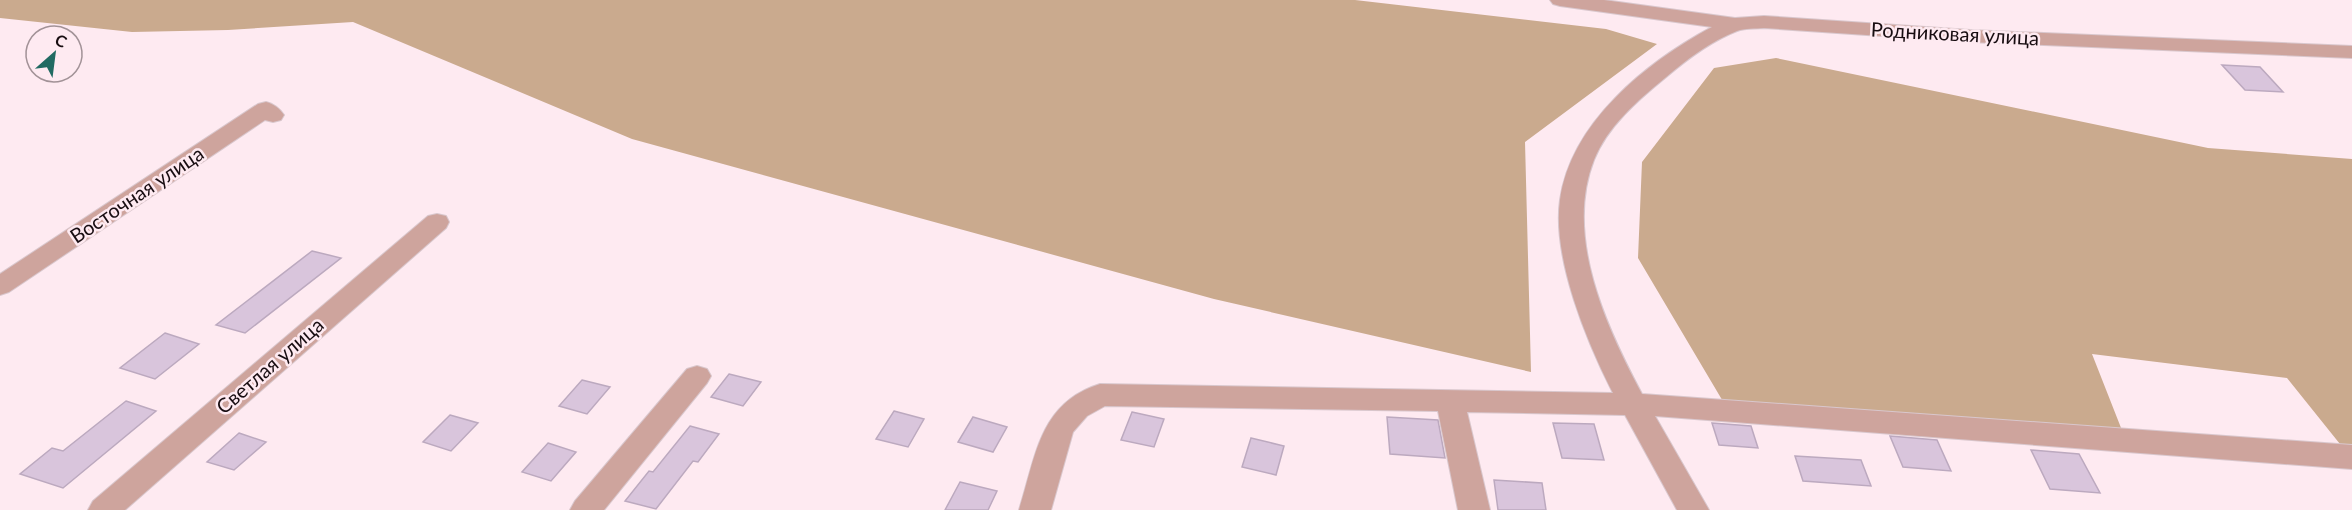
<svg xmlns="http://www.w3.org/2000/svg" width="2352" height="510" font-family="Lato,sans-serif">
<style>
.forest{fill:#caaa8e}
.building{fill:#d9c5dc;stroke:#bca9bf;stroke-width:1.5}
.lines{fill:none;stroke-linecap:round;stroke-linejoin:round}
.minor-casing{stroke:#d9c7cd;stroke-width:2}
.minor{fill:#cea49d;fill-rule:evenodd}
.labels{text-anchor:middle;stroke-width:5;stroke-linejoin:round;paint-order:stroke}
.street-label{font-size:20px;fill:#180d11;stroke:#feeaf1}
</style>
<rect width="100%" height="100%" fill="#feeaf1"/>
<g class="forest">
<path d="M 0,0 L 1355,0 L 1606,29 L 1657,44 L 1525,142 L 1531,372 L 1214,299 L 632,139 L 353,22 L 228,30 L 132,32 L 0,18 Z"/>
<path d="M 1776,58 L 2208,148 L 2352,159 L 2352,459 L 2287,378 L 2092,354 L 2125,438 L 1734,420 L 1638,258 L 1642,162 L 1714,68 Z"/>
</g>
<g class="building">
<path d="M 2222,65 L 2260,67 L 2283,92 L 2245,90 Z"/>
<path d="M 312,251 L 341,258 L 245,333 L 216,325 Z"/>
<path d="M 165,333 L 199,344 L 155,379 L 120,368 Z"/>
<path d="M 729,374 L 761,382 L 743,406 L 711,397 Z"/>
<path d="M 582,380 L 610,387 L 587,414 L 559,406 Z"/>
<path d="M 126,401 L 156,411 L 63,488 L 20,474 L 52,448 L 63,451 Z"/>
<path d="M 894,411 L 924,419 L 908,447 L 876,439 Z"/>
<path d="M 1132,412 L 1164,419 L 1154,447 L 1121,440 Z"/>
<path d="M 450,415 L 478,423 L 451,451 L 423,442 Z"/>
<path d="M 973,417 L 1007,427 L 993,452 L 958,442 Z"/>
<path d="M 1387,417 L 1438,420 L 1445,458 L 1390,454 Z"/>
<path d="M 1553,423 L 1594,424 L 1604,460 L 1562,458 Z"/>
<path d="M 1712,423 L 1751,426 L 1758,448 L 1719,445 Z"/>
<path d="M 690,426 L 719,434 L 698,462 L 693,461 L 656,509 L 625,501 L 649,471 L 653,472 Z"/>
<path d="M 239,433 L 266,442 L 234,470 L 207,462 Z"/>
<path d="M 1890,436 L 1937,440 L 1951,471 L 1903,467 Z"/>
<path d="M 1251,438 L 1284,446 L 1276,475 L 1242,467 Z"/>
<path d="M 548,443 L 576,452 L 551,481 L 522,472 Z"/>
<path d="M 2031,450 L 2079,454 L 2100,493 L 2050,489 Z"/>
<path d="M 1795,456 L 1861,460 L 1871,486 L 1803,481 Z"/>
<path d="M 1494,480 L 1542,483 L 1546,510 L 1498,510 Z"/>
<path d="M 960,482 L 997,491 L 988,510 L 945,510 Z"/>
</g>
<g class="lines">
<g class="minor-casing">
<g id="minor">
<path d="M 1550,0 L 1604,0 L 1735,18 L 1764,16 L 1970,30 L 2352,46 L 2352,58 L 1970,42 L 1764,28 C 1755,29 1745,28 1737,31 C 1711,41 1686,60 1665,78 C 1638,100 1607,127 1594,160 C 1564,236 1606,327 1642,394 L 2352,445 L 2352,469 L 1655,416 L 1709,510 L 1677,510 L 1625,415 L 1467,412 L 1490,510 L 1458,510 L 1438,411 L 1105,406 L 1087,416 L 1073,432 L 1051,510 L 1019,510 C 1036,457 1039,403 1100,384 L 1613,393 C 1587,342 1552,258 1560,200 C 1571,122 1647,62 1712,27 L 1560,6 L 1553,4 Z"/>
<path d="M 266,102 C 274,104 279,108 284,115 L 281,120 L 273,122 L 265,120 L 9,292 L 0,295 L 0,274 L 258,104 Z"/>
<path d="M 437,214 L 446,216 L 449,222 L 446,228 L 125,510 L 88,510 L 93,501 L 428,216 Z"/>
<path d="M 697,366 L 707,369 L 711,376 L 707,383 L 604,510 L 570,510 L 575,501 L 687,369 Z"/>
</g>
</g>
<use href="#minor" class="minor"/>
</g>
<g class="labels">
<g class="street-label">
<text transform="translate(1955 34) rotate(3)" y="7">Родниковая улица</text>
<text transform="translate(137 195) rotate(-34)" y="7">Восточная улица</text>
<text transform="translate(270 366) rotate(-41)" y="7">Светлая улица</text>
</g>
</g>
<g transform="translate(54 54) rotate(28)"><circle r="28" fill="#feeaf1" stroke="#a29297" stroke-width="1.5"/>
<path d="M0-4.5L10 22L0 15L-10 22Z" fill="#216a62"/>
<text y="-9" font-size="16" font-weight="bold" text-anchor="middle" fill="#180d11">С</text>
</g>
</svg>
